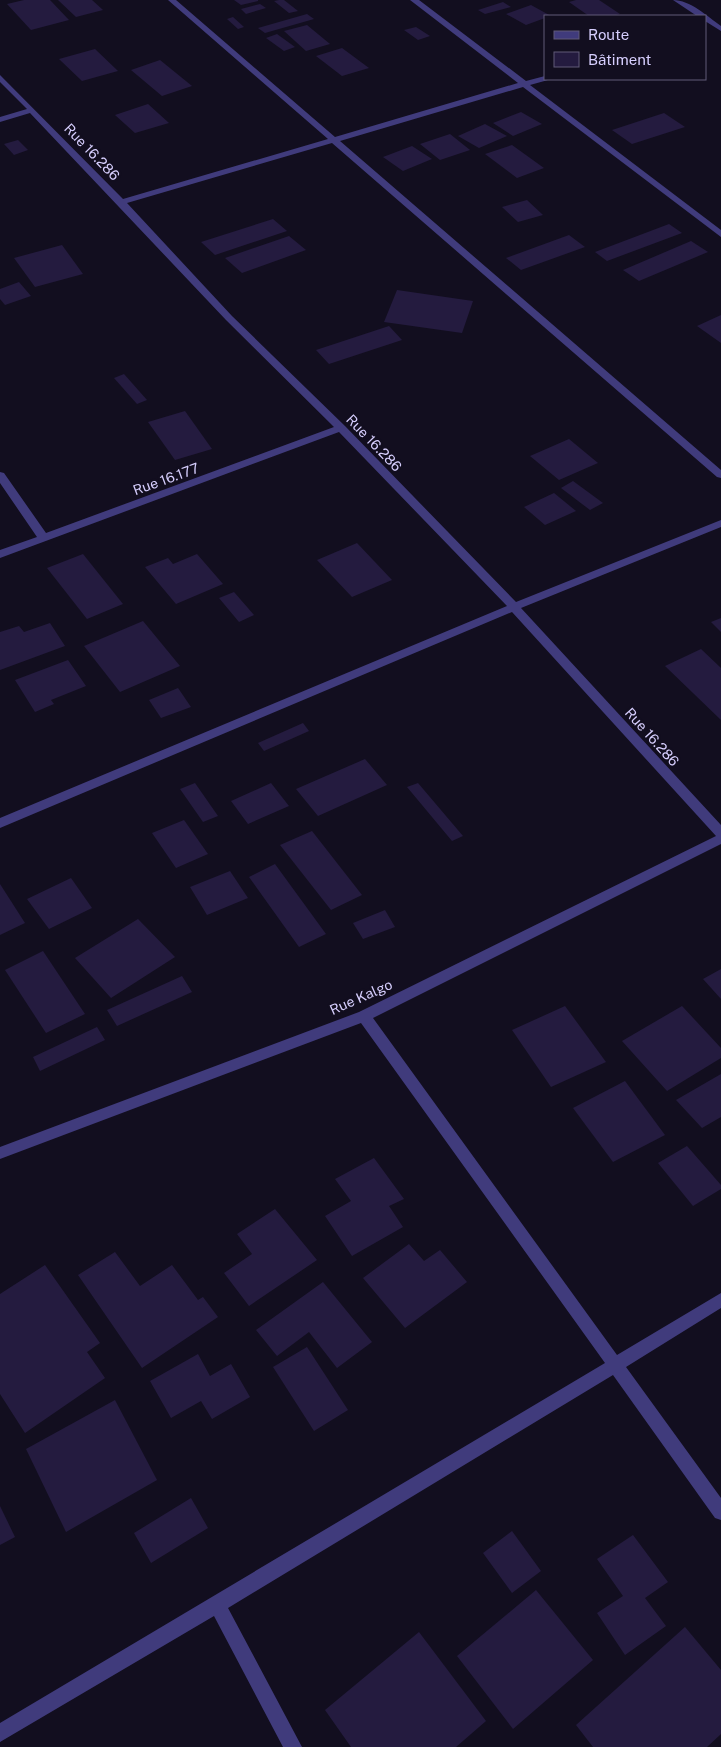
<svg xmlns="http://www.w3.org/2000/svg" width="721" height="1747" font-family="'Public Sans',sans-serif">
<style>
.building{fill:#241b3f}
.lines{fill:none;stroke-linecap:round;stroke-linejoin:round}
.minor{fill:#403b7c;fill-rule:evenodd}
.labels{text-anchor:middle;stroke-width:4.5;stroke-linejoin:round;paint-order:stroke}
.street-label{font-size:14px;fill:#d6cefd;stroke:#120e1f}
</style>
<rect width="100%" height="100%" fill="#120e1f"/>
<g class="building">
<path d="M 24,0 L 50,0 L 69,20 L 31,30 L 7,4 Z"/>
<path d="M 58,0 L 92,0 L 103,10 L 76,17 Z"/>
<path d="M 234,0 L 258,0 L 258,1 L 241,5 Z"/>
<path d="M 279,0 L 284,0 L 298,11 L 289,13 L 274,1 Z"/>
<path d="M 576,0 L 599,0 L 620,14 L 612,16 L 589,16 L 569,2 Z"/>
<path d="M 503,2 L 511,7 L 485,14 L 478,10 Z"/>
<path d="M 260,4 L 266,8 L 246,14 L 241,9 Z"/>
<path d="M 531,5 L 551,16 L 545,16 L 545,18 L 526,25 L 506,14 Z"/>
<path d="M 307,14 L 314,19 L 265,33 L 258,28 Z"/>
<path d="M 233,17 L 244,27 L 238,29 L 227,19 Z"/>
<path d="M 307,25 L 330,44 L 306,51 L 284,31 Z"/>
<path d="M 416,27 L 430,36 L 418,40 L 404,30 Z"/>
<path d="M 277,34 L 295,47 L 284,51 L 266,38 Z"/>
<path d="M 342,48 L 369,68 L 342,76 L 316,56 Z"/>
<path d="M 95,49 L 118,71 L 82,81 L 59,59 Z"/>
<path d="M 160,60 L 192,86 L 162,96 L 131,70 Z"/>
<path d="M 148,104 L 169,123 L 135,133 L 115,115 Z"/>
<path d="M 521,112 L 542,124 L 513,136 L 493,123 Z"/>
<path d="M 664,113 L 685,127 L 632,144 L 612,130 Z"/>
<path d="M 485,124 L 507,136 L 479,148 L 458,136 Z"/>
<path d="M 450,134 L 470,150 L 440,160 L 420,144 Z"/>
<path d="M 18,140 L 28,150 L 14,155 L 4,144 Z"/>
<path d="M 512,145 L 544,168 L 517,178 L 485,154 Z"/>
<path d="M 412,146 L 432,159 L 403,171 L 383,157 Z"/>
<path d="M 527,200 L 543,215 L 518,222 L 502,207 Z"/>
<path d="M 273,219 L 287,231 L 215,255 L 201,242 Z"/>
<path d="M 669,224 L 682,233 L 607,261 L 595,252 Z"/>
<path d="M 569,235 L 585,247 L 521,270 L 506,258 Z"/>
<path d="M 289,236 L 306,250 L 242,273 L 225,258 Z"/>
<path d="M 691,241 L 708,252 L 639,281 L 623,270 Z"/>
<path d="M 62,245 L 83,274 L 35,287 L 14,258 Z"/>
<path d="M 19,282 L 31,296 L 5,305 L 0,299 L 0,289 Z"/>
<path d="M 397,290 L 473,301 L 462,333 L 384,322 Z"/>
<path d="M 721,315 L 721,343 L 697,326 Z"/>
<path d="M 389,326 L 402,340 L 329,364 L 316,350 Z"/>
<path d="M 124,374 L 147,400 L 137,404 L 114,378 Z"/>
<path d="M 185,411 L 212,449 L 175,460 L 148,422 Z"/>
<path d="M 569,439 L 598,463 L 559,480 L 530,456 Z"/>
<path d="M 573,481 L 603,503 L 590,510 L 561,488 Z"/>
<path d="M 554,493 L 576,511 L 545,525 L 524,507 Z"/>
<path d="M 357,543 L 392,580 L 352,597 L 317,560 Z"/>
<path d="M 83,554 L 123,604 L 87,619 L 47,568 Z"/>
<path d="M 197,554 L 223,584 L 176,604 L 145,567 L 168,558 L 173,564 Z"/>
<path d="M 234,592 L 254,615 L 239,622 L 219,598 Z"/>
<path d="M 721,618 L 721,632 L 711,622 Z"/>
<path d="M 143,621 L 180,666 L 120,692 L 84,646 Z"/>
<path d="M 50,623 L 65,646 L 0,670 L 0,632 L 19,626 L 24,632 Z"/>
<path d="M 701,649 L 721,668 L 721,720 L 665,666 Z"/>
<path d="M 68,660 L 86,686 L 51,700 L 54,704 L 35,712 L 15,680 Z"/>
<path d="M 178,688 L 191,707 L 161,718 L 149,700 Z"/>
<path d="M 303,723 L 309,731 L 264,751 L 258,743 Z"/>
<path d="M 365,759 L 387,785 L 318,816 L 296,789 Z"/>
<path d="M 195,783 L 218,816 L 203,822 L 180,789 Z"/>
<path d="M 271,783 L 289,806 L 248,824 L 231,801 Z"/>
<path d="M 418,783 L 463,836 L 452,841 L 407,787 Z"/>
<path d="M 184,820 L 208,854 L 176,868 L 152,833 Z"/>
<path d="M 312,831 L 362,895 L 331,910 L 280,845 Z"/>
<path d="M 275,864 L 326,934 L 299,947 L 249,877 Z"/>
<path d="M 230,871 L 248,898 L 207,915 L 190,887 Z"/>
<path d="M 71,878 L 92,908 L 49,929 L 27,899 Z"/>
<path d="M 0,884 L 25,923 L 0,935 Z"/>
<path d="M 385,910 L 395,927 L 363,939 L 353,923 Z"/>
<path d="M 138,919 L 175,957 L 111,998 L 75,958 Z"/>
<path d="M 43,951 L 85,1014 L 46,1033 L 5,970 Z"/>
<path d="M 721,969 L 721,999 L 703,979 Z"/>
<path d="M 182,976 L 192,992 L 117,1026 L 107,1010 Z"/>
<path d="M 565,1006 L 606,1062 L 551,1087 L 512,1030 Z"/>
<path d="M 682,1006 L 721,1048 L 721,1058 L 667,1091 L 622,1041 Z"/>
<path d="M 97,1027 L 105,1040 L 40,1071 L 33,1057 Z"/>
<path d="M 721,1074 L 721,1117 L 702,1128 L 676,1100 Z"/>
<path d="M 625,1081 L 665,1135 L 613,1162 L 573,1108 Z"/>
<path d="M 687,1146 L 721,1185 L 721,1189 L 693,1206 L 658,1163 Z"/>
<path d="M 374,1158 L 404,1199 L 389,1206 L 403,1227 L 352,1256 L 325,1216 L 351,1201 L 335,1179 Z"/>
<path d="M 275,1209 L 317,1260 L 249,1306 L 224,1273 L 252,1254 L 237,1234 Z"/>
<path d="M 409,1244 L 424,1261 L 440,1250 L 467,1282 L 405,1328 L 363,1278 Z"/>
<path d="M 115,1252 L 140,1286 L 172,1265 L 198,1300 L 203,1297 L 218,1317 L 142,1368 L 78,1275 Z"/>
<path d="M 45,1265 L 100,1343 L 87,1352 L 105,1378 L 25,1433 L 0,1394 L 0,1294 Z"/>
<path d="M 323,1282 L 372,1342 L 337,1368 L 309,1332 L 277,1356 L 256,1330 Z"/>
<path d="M 307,1347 L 348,1410 L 314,1431 L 273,1367 Z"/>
<path d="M 198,1354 L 210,1376 L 231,1364 L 250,1397 L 212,1419 L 201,1401 L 171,1418 L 150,1381 Z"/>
<path d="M 115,1400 L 157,1480 L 66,1532 L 26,1449 Z"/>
<path d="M 191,1498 L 208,1528 L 151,1563 L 134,1533 Z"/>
<path d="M 0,1506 L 15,1537 L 0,1545 Z"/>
<path d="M 512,1531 L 541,1571 L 512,1593 L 483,1553 Z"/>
<path d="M 633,1535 L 668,1582 L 645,1598 L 666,1626 L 625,1655 L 597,1613 L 623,1596 L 597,1559 Z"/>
<path d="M 536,1590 L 593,1660 L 513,1729 L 457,1656 Z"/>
<path d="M 685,1627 L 721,1670 L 721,1734 L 707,1747 L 593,1747 L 576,1725 Z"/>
<path d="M 419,1632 L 486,1721 L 456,1747 L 351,1747 L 325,1710 Z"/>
</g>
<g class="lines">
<g class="minor">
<path d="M 168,0 L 176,0 L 335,137 L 518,83 L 410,0 L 419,0 L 526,81 L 545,76 L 545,79 L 548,80 L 530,85 L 721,230 L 721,237 L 523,87 L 340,141 L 721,470 L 721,478 L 717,477 L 332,143 L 127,203 L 232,316 L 345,426 L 516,602 L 721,520 L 721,527 L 521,608 L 721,825 L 721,844 L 373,1018 L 617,1355 L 721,1293 L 721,1308 L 626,1367 L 721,1498 L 721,1520 L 715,1518 L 613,1375 L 228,1608 L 302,1747 L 283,1747 L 214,1616 L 0,1742 L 0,1723 L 605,1363 L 361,1023 L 0,1159 L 0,1147 L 359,1012 L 716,836 L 512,612 L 0,828 L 0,818 L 507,606 L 339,432 L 0,558 L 0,550 L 37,537 L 0,483 L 0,472 L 4,473 L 46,533 L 334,427 L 226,320 L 30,113 L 0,122 L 0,117 L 27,109 L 0,82 L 0,75 L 123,199 L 328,139 Z"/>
<path d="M 673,0 C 690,0 707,16 721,26 L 721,31 L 705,21 L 705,16 L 697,16 Z"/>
</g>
</g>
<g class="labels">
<g class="street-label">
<text transform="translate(92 152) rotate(46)" y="5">Rue 16.286</text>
<text transform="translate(374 443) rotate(46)" y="5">Rue 16.286</text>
<text transform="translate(166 479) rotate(-20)" y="5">Rue 16.177</text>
<text transform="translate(652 737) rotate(48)" y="5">Rue 16.286</text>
<text transform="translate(361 997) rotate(-24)" y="5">Rue Kalgo</text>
</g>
</g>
<rect x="544" y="15" width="162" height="65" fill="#120e1f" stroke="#605b78"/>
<rect x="554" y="31" width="25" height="8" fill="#403b7c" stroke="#605b78"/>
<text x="588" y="40" font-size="15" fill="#d6cefd">Route</text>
<rect x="554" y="52" width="25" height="15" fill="#241b3f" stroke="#605b78"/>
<text x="588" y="65" font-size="15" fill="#d6cefd">Bâtiment</text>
</svg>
